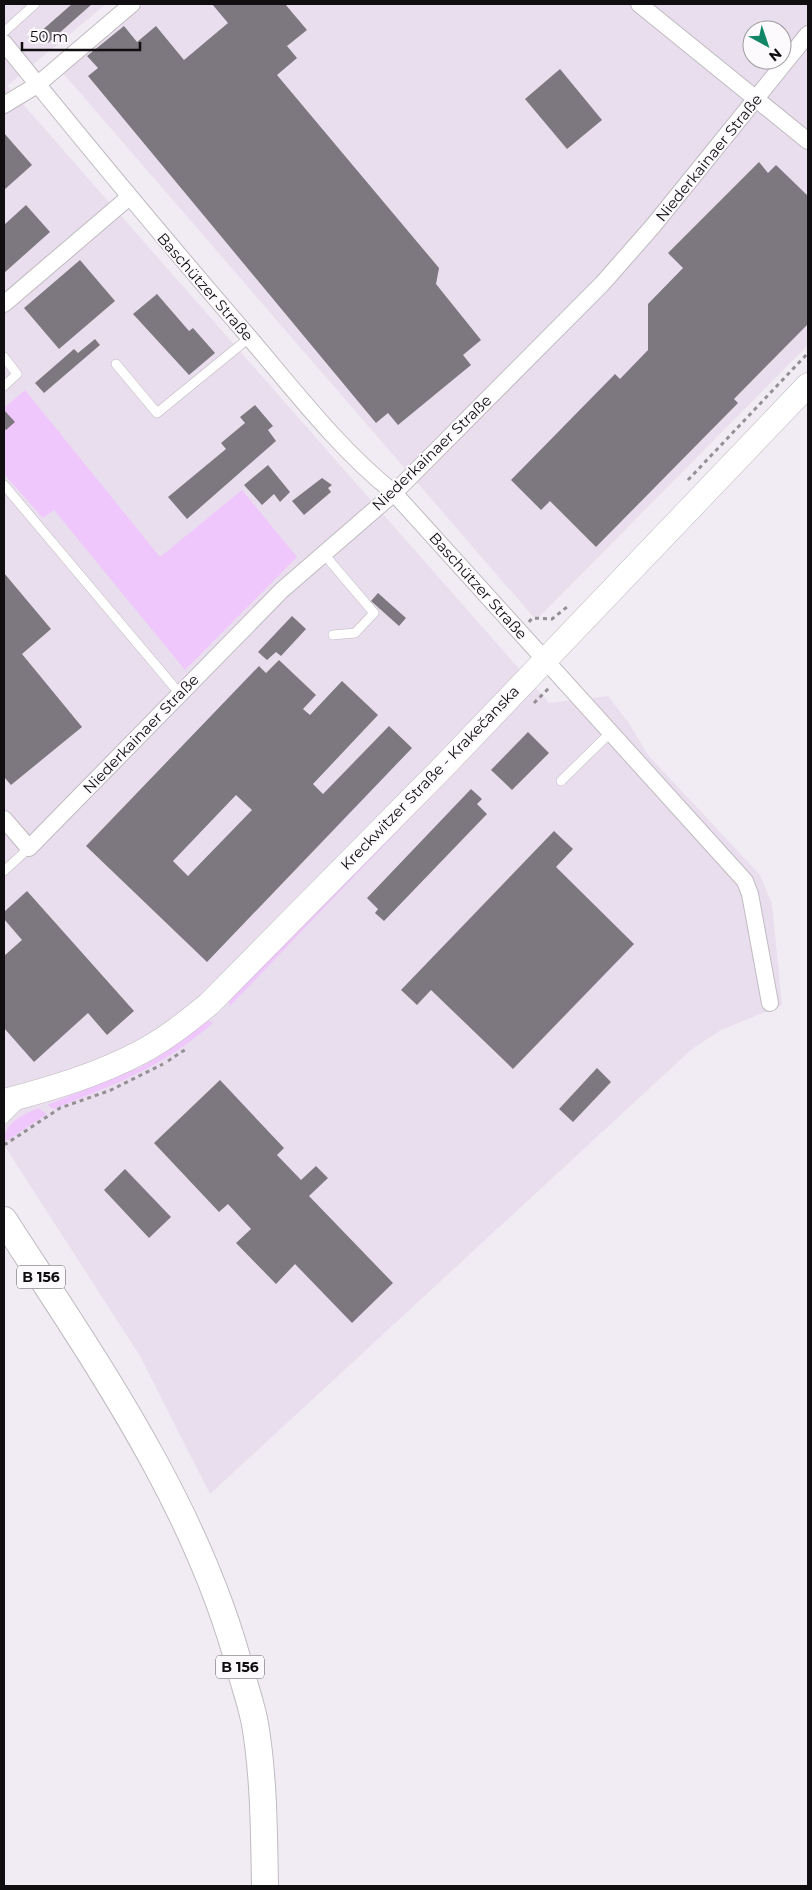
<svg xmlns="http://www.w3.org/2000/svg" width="812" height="1890" font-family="Montserrat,sans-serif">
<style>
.built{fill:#e9deed;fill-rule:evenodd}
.green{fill:#f0c7fc}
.building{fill:#7d787f;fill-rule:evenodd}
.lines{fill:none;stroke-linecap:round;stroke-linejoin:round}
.lane-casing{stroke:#c0bac1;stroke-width:10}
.street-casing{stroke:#c0bac1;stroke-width:18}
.secondary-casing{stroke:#c0bac1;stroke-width:25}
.primary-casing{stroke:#c0bac1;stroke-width:28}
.path{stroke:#938f95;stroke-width:3;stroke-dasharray:4 4;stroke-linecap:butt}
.lane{stroke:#fff;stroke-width:9}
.street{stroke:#fff;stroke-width:16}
.secondary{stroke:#fff;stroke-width:24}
.primary{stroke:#fff;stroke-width:26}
.labels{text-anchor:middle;stroke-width:4;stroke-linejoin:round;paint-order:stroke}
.shield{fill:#fdfafe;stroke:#575558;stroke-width:1}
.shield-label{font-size:14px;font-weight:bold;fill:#100e11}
.street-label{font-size:15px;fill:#100e11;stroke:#fdfafe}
</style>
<rect width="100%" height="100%" fill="#f1ebf3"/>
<g class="built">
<path d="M 4,4 L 106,4 L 7,86 L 549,703 L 608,696 L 628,722 L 648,755 L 760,875 L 772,904 L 782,1005 L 721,1030 L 692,1049 L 210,1494 L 140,1356 L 4,1145 Z"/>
<path d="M 144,4 L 808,4 L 808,345 L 536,620 L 63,73 ZM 752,30 L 782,30 L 782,60 L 752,60 Z"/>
</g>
<g class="green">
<path d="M 25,390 L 160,557 L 242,490 L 297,557 L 185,670 L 54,510 L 43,518 L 4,474 L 4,408 Z"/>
<path d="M 420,805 L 420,808 L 230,1006 L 228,1000 Z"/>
<path d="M 207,1020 L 213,1023 C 160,1069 117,1083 54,1109 L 47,1105 L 141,1067 L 159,1056 Z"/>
<path d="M 38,1108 L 47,1114 L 8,1140 L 4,1140 C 4,1123 24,1114 38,1108 Z"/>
</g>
<g class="building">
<path d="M 72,4 L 92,4 L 48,43 L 39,33 Z"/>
<path d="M 212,4 L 285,4 L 307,30 L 287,46 L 297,58 L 277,75 L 439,268 L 436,284 L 481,340 L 463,355 L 471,365 L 398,425 L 388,413 L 376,423 L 88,76 L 98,68 L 87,56 L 124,26 L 137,42 L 156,26 L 184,60 L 228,23 Z"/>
<path d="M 560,69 L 602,120 L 567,149 L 525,99 Z"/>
<path d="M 4,133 L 32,165 L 4,190 Z"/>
<path d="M 759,162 L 768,173 L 776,165 L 808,196 L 808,324 L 734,399 L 738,403 L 596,547 L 550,501 L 541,510 L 511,480 L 615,374 L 620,379 L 648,350 L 648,304 L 683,268 L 668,253 Z"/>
<path d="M 26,205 L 50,232 L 4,273 L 4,225 Z"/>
<path d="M 80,260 L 115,301 L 59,349 L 24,308 Z"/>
<path d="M 157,294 L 189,331 L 193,328 L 215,353 L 189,375 L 133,314 Z"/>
<path d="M 95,339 L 100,345 L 44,393 L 35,383 L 74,349 L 78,353 Z"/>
<path d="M 255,405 L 273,426 L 268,430 L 276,441 L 187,519 L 168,497 L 226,449 L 221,443 L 245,423 L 240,417 Z"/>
<path d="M 4,410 L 15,422 L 6,430 L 4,428 Z"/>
<path d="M 268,465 L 290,492 L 280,502 L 274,494 L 262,505 L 244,485 Z"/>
<path d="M 322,478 L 332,485 L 328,488 L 331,492 L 304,515 L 292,501 Z"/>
<path d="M 4,573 L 51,629 L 22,654 L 82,727 L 11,785 L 4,777 Z"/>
<path d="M 378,593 L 406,618 L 399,626 L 371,601 Z"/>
<path d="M 292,616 L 306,629 L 281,656 L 276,652 L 267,660 L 258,652 Z"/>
<path d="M 279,660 L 316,695 L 303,709 L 310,715 L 342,681 L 378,715 L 313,784 L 323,794 L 389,726 L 412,748 L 207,962 L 86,846 L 259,666 L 266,673 ZM 236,795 L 252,810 L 188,876 L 173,861 Z"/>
<path d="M 528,732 L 549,753 L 512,790 L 491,770 Z"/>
<path d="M 471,789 L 482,799 L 477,804 L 487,814 L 384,921 L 375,913 L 378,909 L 367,898 Z"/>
<path d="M 554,831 L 573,849 L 556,867 L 634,944 L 513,1069 L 431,990 L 417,1005 L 401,990 Z"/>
<path d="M 27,891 L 134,1011 L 107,1035 L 88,1013 L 34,1062 L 4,1028 L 4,956 L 22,940 L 4,919 L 4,912 Z"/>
<path d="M 597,1068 L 611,1082 L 573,1122 L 559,1109 Z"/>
<path d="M 220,1080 L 284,1148 L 277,1155 L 301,1180 L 316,1166 L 328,1178 L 309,1196 L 393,1283 L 352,1323 L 295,1264 L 276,1284 L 236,1243 L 251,1229 L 228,1204 L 219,1212 L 154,1143 Z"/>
<path d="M 125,1169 L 171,1217 L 149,1238 L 104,1190 Z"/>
</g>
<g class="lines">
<g class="lane-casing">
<g id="lane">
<path d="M 4,32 L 35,4"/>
<path d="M 4,357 L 17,374 L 4,386"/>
<path d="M 116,364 L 157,413 L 249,338"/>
<path d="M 4,485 L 180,694"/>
<path d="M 323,553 L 374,613 L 355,633 L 333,635"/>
<path d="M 561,781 L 611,732"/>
<path d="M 4,871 L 29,848"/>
<path d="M 4,1119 L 19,1104"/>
</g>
</g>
<g class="street-casing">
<g id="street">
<path d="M 639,4 L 808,141"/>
<path d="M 4,43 C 84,142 165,240 248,336 C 294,390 338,448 394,493 L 745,881 L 750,894 L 770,1003"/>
<path d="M 4,105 L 37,85 L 132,4"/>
<path d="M 4,304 L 128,198"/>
<path d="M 4,819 L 29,848 L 282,590 L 394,493 L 602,284 L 653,226 L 808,34"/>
</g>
</g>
<g class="secondary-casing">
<path id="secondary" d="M 4,1101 C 50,1089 98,1075 141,1052 C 166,1039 188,1021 209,1004 L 449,761 L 808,385"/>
</g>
<g class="primary-casing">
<path id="primary" d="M 4,1220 C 97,1364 199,1508 242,1676 C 247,1692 252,1708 255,1724 C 264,1777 264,1833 265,1886"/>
</g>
<g class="path">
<path d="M 688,480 L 808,353"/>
<path d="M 529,622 L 532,618 L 552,619 L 567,607"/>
<path d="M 534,703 L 551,686"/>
<path d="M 168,1061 L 186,1049"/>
<path d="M 4,1143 L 6,1144 L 60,1108 L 111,1090 L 163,1064"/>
</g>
<use href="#lane" class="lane"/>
<use href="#street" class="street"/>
<use href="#secondary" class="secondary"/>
<use href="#primary" class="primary"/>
</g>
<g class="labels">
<g class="shield">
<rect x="17" y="1265.5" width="48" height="23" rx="4"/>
<rect x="216" y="1655.5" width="48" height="23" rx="4"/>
</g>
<g class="shield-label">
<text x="41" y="1282">B 156</text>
<text x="240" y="1672">B 156</text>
</g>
<g class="street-label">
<text transform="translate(709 158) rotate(-51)" y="5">Niederkainaer Straße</text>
<text transform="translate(205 287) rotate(49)" y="5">Baschützer Straße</text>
<text transform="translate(432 453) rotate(-44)" y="5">Niederkainaer Straße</text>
<text transform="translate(478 586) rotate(48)" y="5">Baschützer Straße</text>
<text transform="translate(141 734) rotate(-46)" y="5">Niederkainaer Straße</text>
<text transform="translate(430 778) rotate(-46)" y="5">Kreckwitzer Straße - Krakečanska</text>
</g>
</g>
<rect width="812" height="1890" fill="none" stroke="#100e11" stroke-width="10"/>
<g transform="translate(767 45) rotate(140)"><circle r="24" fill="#fdfafe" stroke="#9e9c9f"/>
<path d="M0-4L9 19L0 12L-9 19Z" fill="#118767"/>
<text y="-8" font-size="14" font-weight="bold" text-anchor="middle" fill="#100e11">N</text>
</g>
<path d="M22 42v8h118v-8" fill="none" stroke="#100e11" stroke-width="2.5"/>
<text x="30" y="42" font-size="15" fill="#100e11" stroke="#fdfafe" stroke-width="4" paint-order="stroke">50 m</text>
</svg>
